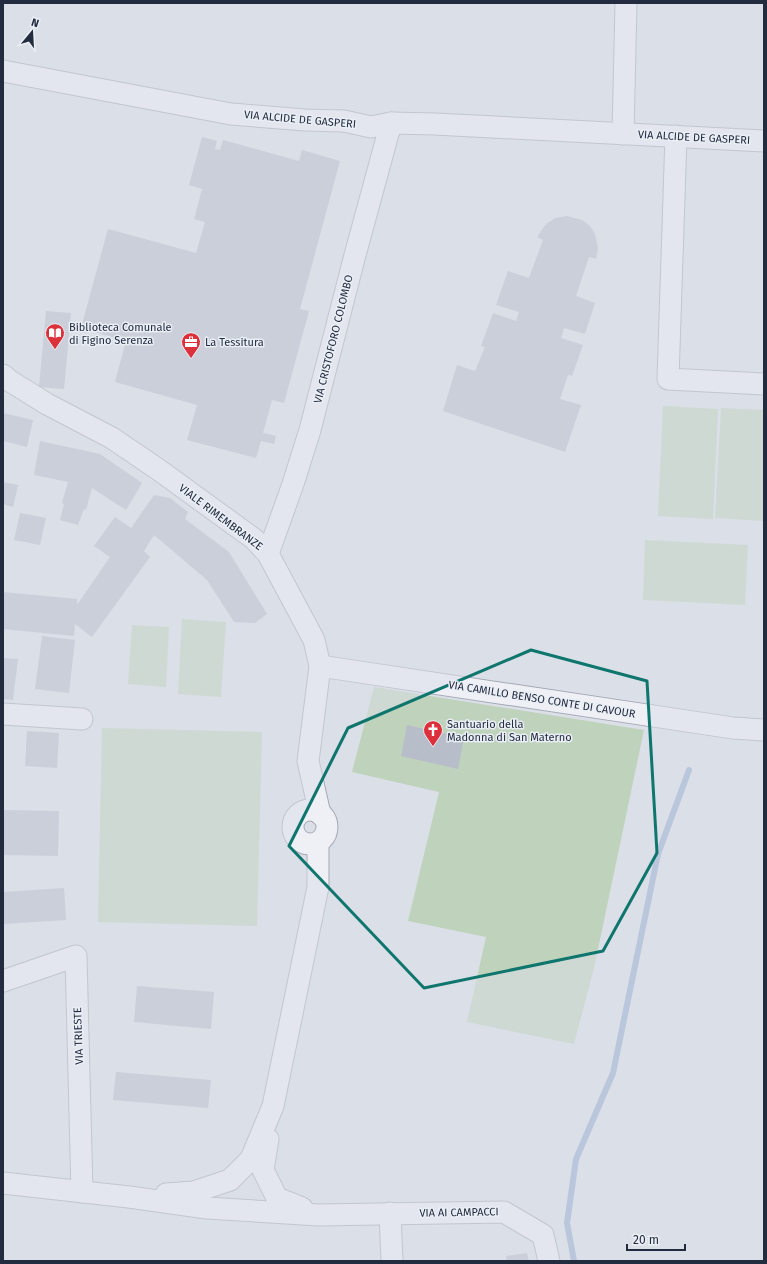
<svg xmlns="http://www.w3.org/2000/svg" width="767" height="1264" font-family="'Fira Sans',sans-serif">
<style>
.green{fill:#bfd2bb}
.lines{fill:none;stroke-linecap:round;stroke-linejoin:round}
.stream{stroke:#91a8cc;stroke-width:6}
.building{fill:#b8bdca}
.minor-casing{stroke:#a4a9b5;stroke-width:23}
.minor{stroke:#eef0f5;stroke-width:21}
.marked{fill:none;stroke:#0f766e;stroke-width:3;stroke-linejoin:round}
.labels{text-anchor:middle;stroke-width:3;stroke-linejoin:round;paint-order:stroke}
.street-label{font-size:11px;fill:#232b3f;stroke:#eaeef5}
.poi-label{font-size:11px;fill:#232b3f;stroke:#eaeef5;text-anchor:start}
</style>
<rect width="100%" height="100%" fill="#dbdfe7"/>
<g class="green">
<path d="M 663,406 L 718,409 L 713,519 L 658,516 Z"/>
<path d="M 721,408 L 764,410 L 764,521 L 715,518 Z"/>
<path d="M 645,540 L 748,545 L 745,605 L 643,600 Z"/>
<path d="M 182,619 L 226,622 L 221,697 L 178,694 Z"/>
<path d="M 132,625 L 169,627 L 166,687 L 128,684 Z"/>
<path d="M 374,687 L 644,730 L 594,968 L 574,1044 L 467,1022 L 486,937 L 408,921 L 439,792 L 352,772 Z"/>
<path d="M 102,728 L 262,732 L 257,926 L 98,922 Z"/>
</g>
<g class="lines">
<path class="stream" d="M 574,1261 L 567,1223 L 576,1159 L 613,1073 L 658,854 L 689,770"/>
</g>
<g class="building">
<path d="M 202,137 L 217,141 L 215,149 L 220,150 L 223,140 L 299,161 L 302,150 L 340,161 L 300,309 L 309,311 L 284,403 L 272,400 L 263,433 L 276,436 L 274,444 L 261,441 L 256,458 L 187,440 L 197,405 L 115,382 L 126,341 L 81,328 L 108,229 L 196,253 L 205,222 L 194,219 L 202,189 L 189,185 Z"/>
<path d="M 567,216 L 582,220 L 590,226 L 595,234 L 598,248 L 596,259 L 589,257 L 576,296 L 595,303 L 585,334 L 564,328 L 561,338 L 583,345 L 572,376 L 568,375 L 560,399 L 581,405 L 565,452 L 443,411 L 457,365 L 475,371 L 485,347 L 481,346 L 493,313 L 516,321 L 519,312 L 496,305 L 508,271 L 529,278 L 543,240 L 537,237 L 546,224 L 555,218 Z"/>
<path d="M 46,311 L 71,313 L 64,389 L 39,387 Z"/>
<path d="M 3,413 L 33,420 L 27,447 L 3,441 Z"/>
<path d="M 40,441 L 100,454 L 142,483 L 126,510 L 92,488 L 86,510 L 84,509 L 78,525 L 60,520 L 64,504 L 62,503 L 68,482 L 34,475 Z"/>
<path d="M 3,482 L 18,485 L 13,507 L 3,504 Z"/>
<path d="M 154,495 L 170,498 L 188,512 L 185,519 L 229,552 L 267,614 L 255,623 L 234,622 L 207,580 L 154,535 L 144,551 L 150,557 L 92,637 L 75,624 L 74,636 L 3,629 L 3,592 L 77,599 L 77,605 L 110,557 L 94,546 L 115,517 L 131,528 Z"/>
<path d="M 20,513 L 46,518 L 40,545 L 14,540 Z"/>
<path d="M 42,636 L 75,640 L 69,693 L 35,689 Z"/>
<path d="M 3,658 L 18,659 L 13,700 L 3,699 Z"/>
<path d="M 407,725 L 464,738 L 458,769 L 401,756 Z"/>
<path d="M 27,731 L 59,733 L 57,768 L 25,766 Z"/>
<path d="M 3,810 L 59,811 L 58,856 L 3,855 Z"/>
<path d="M 64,888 L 66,920 L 3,924 L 3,892 Z"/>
<path d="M 137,986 L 214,992 L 211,1029 L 134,1022 Z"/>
<path d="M 116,1072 L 211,1080 L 208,1108 L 113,1100 Z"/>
<path d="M 527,1253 L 529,1261 L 507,1261 L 506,1256 Z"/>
</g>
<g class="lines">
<g class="minor-casing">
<g id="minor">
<path d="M 3,71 L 231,114 L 305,120 L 344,121 L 371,127 L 391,123 L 435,124 L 764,141"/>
<path d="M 623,134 L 626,3"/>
<path d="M 676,136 L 668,379 L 764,384"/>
<path d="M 3,375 L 10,381 L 47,404 L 112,438 L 159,470 L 254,539 L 268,554 L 314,640 L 320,666 L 308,761 L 320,814"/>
<path d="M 268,554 L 293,484 L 310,430 L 355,255 L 391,123"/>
<path d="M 320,666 L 733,728 L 764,730"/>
<path d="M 3,714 L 82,719"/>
<circle cx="310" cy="827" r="17"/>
<path d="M 3,981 L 76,956 L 82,1192"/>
<path d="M 268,1139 L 263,1170 L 277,1198 L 302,1208"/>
<path d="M 3,1183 L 129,1197 L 207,1208 L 318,1215 L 504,1212 L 543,1235 L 549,1261"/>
<path d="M 166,1194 L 194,1192 L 230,1180 L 251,1159 L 273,1106 L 318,887 L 318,843"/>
<path d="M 390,1213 L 392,1261"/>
</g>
</g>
<use href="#minor" class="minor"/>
</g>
<path d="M0 0H767V1264H0ZM 531,650 L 647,681 L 657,853 L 603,951 L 424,988 L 289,846 L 348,728 Z" fill="#dbdfe7" fill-opacity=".55" fill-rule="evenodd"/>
<path class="marked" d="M 531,650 L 647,681 L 657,853 L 603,951 L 424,988 L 289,846 L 348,728 Z"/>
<defs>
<g id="library-pin" transform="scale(1)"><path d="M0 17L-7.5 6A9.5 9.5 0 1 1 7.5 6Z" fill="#dc303a" stroke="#eaeef5"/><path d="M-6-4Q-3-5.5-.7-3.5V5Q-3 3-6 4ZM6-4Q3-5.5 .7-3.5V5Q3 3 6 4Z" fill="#fff"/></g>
<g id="office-pin" transform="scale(1)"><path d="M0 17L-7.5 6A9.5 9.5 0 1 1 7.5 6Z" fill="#dc303a" stroke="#eaeef5"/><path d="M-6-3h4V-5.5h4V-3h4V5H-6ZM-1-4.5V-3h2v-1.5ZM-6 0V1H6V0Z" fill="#fff"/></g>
<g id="church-pin" transform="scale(1)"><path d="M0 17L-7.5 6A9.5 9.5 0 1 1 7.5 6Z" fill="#dc303a" stroke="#eaeef5"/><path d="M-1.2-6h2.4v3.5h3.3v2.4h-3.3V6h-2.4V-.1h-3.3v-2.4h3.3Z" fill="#fff"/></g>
</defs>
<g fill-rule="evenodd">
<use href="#library-pin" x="55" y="333"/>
<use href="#office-pin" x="191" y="342"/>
<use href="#church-pin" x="433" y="730"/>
</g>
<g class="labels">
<g class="street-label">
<text transform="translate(300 119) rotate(5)" y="4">VIA ALCIDE DE GASPERI</text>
<text transform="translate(694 137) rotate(3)" y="4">VIA ALCIDE DE GASPERI</text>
<text transform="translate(333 339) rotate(-76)" y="4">VIA CRISTOFORO COLOMBO</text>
<text transform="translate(221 517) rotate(37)" y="4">VIALE RIMEMBRANZE</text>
<text transform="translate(542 699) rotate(9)" y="4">VIA CAMILLO BENSO CONTE DI CAVOUR</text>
<text transform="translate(78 1036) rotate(-92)" y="4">VIA TRIESTE</text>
<text transform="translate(459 1212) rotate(-1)" y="4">VIA AI CAMPACCI</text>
</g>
<g class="poi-label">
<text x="69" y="331">Biblioteca Comunale<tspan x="69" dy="13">di Figino Serenza</tspan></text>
<text x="205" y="346">La Tessitura</text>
<text x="447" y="728">Santuario della<tspan x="447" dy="13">Madonna di San Materno</tspan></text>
</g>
</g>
<rect width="767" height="1264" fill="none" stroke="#232b3f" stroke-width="8"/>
<g transform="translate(32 32) rotate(18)" stroke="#eaeef5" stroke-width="3" paint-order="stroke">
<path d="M0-3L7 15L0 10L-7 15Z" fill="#232b3f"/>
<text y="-6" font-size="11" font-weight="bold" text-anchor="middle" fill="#232b3f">N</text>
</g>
<path d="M627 1244v6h58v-6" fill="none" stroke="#232b3f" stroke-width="2"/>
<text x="633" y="1244" font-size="12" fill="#232b3f" stroke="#eaeef5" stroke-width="3" paint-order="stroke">20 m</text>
</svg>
